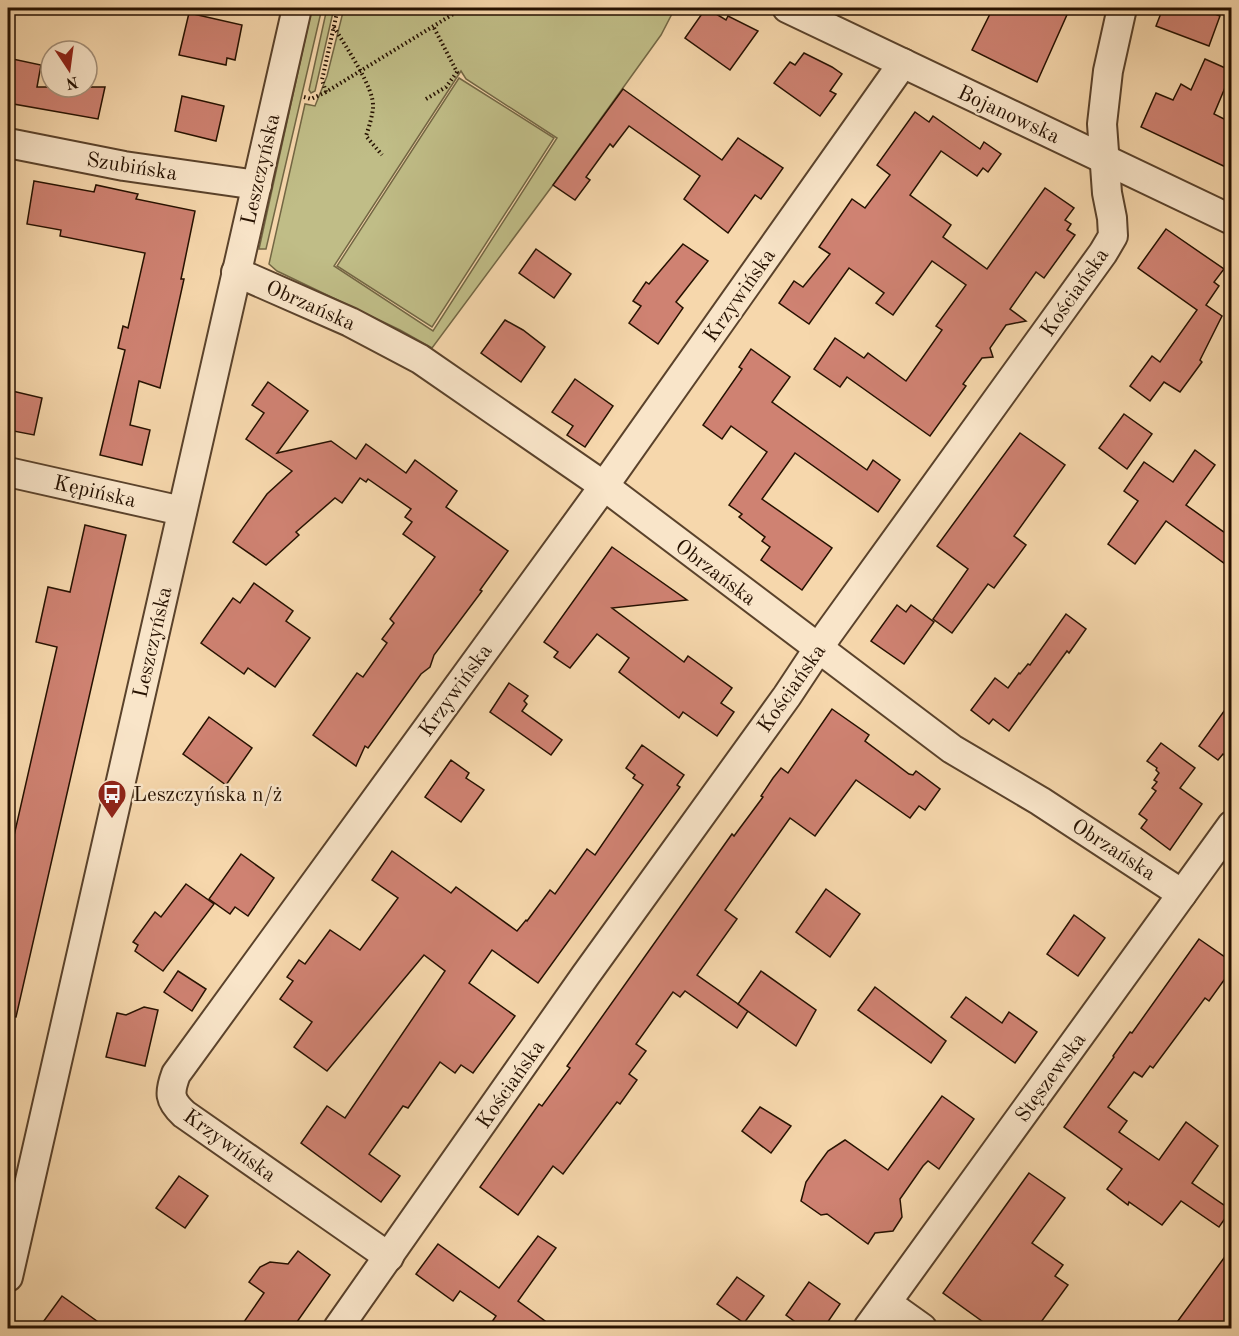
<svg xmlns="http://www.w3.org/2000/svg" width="1239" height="1336" font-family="'Old Standard TT',serif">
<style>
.green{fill:#c0bd87;stroke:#736744;stroke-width:1.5;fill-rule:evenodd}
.building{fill:#cf8272;stroke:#261100;stroke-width:1.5}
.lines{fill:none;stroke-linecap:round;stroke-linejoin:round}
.minor-casing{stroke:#5a422b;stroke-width:32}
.path{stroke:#261100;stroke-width:4;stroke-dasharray:1.5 3;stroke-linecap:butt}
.minor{stroke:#f9e5c9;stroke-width:28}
.labels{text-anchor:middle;stroke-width:5;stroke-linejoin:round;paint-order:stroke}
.street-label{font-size:21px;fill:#261100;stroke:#f9e5c9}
.poi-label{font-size:21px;fill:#261100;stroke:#f9e5c9;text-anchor:start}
</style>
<rect width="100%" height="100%" fill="#f6d7ac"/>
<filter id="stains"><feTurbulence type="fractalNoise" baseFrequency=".00333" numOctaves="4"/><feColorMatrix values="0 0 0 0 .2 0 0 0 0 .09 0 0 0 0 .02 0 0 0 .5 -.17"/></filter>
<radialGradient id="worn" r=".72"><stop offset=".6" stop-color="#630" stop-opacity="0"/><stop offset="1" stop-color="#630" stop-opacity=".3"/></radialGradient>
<g class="green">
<path d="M 312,8 L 322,8 L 266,249 L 259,249 Z"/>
<path d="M 327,8 L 334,8 L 315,91 L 311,93 L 309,90 Z"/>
<path d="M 344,8 L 675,8 L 661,35 L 553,185 L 432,348 L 400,330 L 277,271 L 269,264 L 305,104 L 315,106 L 327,76 ZM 461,71 L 466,79 L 557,138 L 433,331 L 334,266 Z"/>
<path d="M 459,78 L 554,138 L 432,327 L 337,266 Z"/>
</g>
<g class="building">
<path d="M 706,8 L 726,20 L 728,16 L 758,31 L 730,70 L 685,38 Z"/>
<path d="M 993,8 L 1070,8 L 1037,82 L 972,50 Z"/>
<path d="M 1163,8 L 1217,8 L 1215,14 L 1220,16 L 1209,46 L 1156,26 Z"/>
<path d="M 189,13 L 242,25 L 235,60 L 227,58 L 226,65 L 179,55 Z"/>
<path d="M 804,53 L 832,67 L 842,74 L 830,91 L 836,94 L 820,116 L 774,83 L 790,62 L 795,65 Z"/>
<path d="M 8,58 L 41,65 L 37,87 L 105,87 L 98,119 L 8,103 Z"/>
<path d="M 1205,59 L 1232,71 L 1214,114 L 1232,123 L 1232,170 L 1141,127 L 1156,93 L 1173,100 L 1181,84 L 1191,90 Z"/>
<path d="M 623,89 L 722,160 L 738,138 L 783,168 L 761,199 L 755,195 L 728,233 L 684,199 L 700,176 L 629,126 L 613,147 L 610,144 L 586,177 L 590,180 L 575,200 L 553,185 Z"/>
<path d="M 182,96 L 224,106 L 216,141 L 175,131 Z"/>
<path d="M 915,112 L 929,122 L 933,116 L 980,149 L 984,142 L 1001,154 L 988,172 L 983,168 L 977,176 L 941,151 L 910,195 L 951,225 L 943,237 L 987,269 L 1045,188 L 1074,208 L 1065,220 L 1071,224 L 1067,230 L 1075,235 L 1044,278 L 1036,272 L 1010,309 L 1026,321 L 1006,325 L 990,348 L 993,357 L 982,358 L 963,384 L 966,386 L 930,436 L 847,377 L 840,387 L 814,369 L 835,338 L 864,358 L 868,353 L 906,381 L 942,330 L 936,326 L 966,285 L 932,261 L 893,315 L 876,303 L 884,293 L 849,268 L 809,324 L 779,303 L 794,281 L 803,287 L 830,254 L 819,247 L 852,199 L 865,208 L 890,175 L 877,165 Z"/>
<path d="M 34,181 L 94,192 L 96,185 L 138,194 L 136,199 L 195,211 L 181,279 L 184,279 L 160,388 L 139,381 L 130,425 L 150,430 L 142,465 L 100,455 L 125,350 L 118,348 L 123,326 L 128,328 L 145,253 L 60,236 L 61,230 L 27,224 Z"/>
<path d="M 1166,229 L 1224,269 L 1214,282 L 1219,286 L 1206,305 L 1222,316 L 1200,360 L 1202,362 L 1180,392 L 1164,382 L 1150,401 L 1130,386 L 1152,356 L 1160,362 L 1197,310 L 1138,268 Z"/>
<path d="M 683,244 L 708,261 L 676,302 L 683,308 L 658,344 L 629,323 L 641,306 L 633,301 L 646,282 L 649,284 Z"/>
<path d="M 536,249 L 571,274 L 554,298 L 519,273 Z"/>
<path d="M 505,320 L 523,330 L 545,347 L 521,382 L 481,353 Z"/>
<path d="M 751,349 L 790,377 L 772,402 L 867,470 L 873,460 L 900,480 L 878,512 L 795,453 L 762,499 L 832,548 L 802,590 L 761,560 L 770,547 L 762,541 L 765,537 L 739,517 L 742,514 L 729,505 L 767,452 L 731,426 L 722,439 L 703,425 L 742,369 L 739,367 Z"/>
<path d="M 575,379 L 613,406 L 585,447 L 567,435 L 573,426 L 552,412 Z"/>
<path d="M 268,382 L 308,411 L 277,453 L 331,441 L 356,459 L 366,444 L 406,473 L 415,460 L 457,491 L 446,507 L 508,551 L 480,590 L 482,591 L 434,655 L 430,667 L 421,674 L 368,748 L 365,746 L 356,766 L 313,735 L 357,673 L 363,677 L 387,643 L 382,639 L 394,623 L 390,619 L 435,557 L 403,534 L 412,522 L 405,517 L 411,509 L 368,479 L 366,482 L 360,478 L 342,503 L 335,498 L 296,532 L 299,535 L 266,565 L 233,542 L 267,494 L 292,471 L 246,439 L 264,413 L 252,405 Z"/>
<path d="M 8,390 L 42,398 L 34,435 L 8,430 Z"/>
<path d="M 1124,414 L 1152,434 L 1127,469 L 1099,448 Z"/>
<path d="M 1020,433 L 1065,465 L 1014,536 L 1026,545 L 994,588 L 988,584 L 952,633 L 933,619 L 968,569 L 937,546 Z"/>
<path d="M 1195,450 L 1215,465 L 1186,505 L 1232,538 L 1232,569 L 1166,521 L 1135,564 L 1108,544 L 1138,501 L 1124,491 L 1144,462 L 1173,482 Z"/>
<path d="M 85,525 L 126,535 L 16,1017 L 8,1016 L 8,862 L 57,647 L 36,642 L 48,587 L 70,592 Z"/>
<path d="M 612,547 L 687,600 L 612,608 L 684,662 L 688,656 L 732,688 L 721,703 L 734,712 L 717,736 L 683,712 L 679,718 L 619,672 L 629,658 L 597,634 L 570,668 L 554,657 L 558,652 L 544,642 Z"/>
<path d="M 254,583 L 293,611 L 286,621 L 310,638 L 275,687 L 248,668 L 244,674 L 201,643 L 233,598 L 240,603 Z"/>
<path d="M 897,605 L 906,612 L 911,605 L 934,622 L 904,664 L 871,641 Z"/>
<path d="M 1066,614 L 1086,629 L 1069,653 L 1067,651 L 1009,731 L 993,719 L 989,724 L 971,710 L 995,678 L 1008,688 L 1019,673 L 1020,674 L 1028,664 L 1030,665 Z"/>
<path d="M 509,683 L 528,696 L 524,701 L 527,704 L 522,711 L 562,740 L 551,755 L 490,712 Z"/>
<path d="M 1232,700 L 1232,761 L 1223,754 L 1218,760 L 1199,746 Z"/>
<path d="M 832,709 L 869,735 L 865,741 L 909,774 L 913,775 L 916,771 L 940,789 L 925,810 L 919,806 L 910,818 L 856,780 L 815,836 L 790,818 L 725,910 L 737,919 L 697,975 L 748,1011 L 737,1028 L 685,991 L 680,997 L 673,992 L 636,1044 L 646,1051 L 629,1074 L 637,1080 L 620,1104 L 617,1102 L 563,1174 L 553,1166 L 518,1215 L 480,1187 L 539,1104 L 542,1106 L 570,1068 L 567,1066 L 732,834 L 734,836 L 763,797 L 761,796 L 773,778 L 781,768 L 788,773 Z"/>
<path d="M 209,717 L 252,748 L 226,785 L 183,754 Z"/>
<path d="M 1161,743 L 1195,768 L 1180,788 L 1202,804 L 1170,850 L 1141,828 L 1147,820 L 1139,814 L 1156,791 L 1152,788 L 1157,782 L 1154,780 L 1159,773 L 1156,770 L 1157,768 L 1147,761 Z"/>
<path d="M 642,745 L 684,775 L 677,785 L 680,787 L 538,983 L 492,950 L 469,983 L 515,1016 L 473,1073 L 461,1065 L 455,1073 L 440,1062 L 408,1108 L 403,1106 L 369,1154 L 400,1176 L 381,1202 L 301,1143 L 327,1106 L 345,1118 L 445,971 L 424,955 L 327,1071 L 294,1047 L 312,1022 L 280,999 L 293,981 L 287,977 L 299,960 L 305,964 L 330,930 L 360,950 L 398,898 L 372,880 L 392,851 L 451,893 L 456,887 L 517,931 L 526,920 L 527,921 L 550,890 L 555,894 L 587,849 L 595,855 L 643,785 L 633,778 L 635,775 L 626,768 Z"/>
<path d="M 451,760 L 469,773 L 466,778 L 484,790 L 461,822 L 425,797 Z"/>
<path d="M 241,854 L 274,878 L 248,916 L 235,907 L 230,914 L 209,899 Z"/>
<path d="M 186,884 L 214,904 L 163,971 L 135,951 L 138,945 L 133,942 L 155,912 L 161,917 Z"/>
<path d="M 826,889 L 860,914 L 830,957 L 796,932 Z"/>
<path d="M 1074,915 L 1105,938 L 1078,976 L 1047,954 Z"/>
<path d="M 1199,939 L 1232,962 L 1232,969 L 1209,1001 L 1205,998 L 1153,1068 L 1150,1066 L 1142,1077 L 1134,1072 L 1108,1107 L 1127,1121 L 1119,1132 L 1159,1160 L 1186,1122 L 1218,1146 L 1192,1183 L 1231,1210 L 1219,1227 L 1181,1201 L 1162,1225 L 1129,1202 L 1128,1205 L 1107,1189 L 1122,1169 L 1064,1127 L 1114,1057 L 1113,1056 L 1130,1032 L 1132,1033 Z"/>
<path d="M 178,971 L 206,989 L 192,1011 L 164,992 Z"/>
<path d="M 761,971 L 816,1010 L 796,1046 L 738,1004 Z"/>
<path d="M 875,987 L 946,1041 L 931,1063 L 858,1010 Z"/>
<path d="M 966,997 L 1002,1023 L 1009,1012 L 1037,1032 L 1015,1063 L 951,1017 Z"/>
<path d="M 144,1007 L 158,1010 L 145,1066 L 106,1057 L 117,1013 L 126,1015 Z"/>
<path d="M 942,1096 L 974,1119 L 939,1169 L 928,1161 L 923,1166 L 900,1199 L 902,1217 L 893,1231 L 875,1233 L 868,1244 L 827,1214 L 821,1215 L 801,1201 L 806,1182 L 817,1166 L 828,1151 L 845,1140 L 888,1170 Z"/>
<path d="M 760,1107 L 791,1126 L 771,1153 L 742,1131 Z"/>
<path d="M 1029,1173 L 1065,1198 L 1032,1243 L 1063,1265 L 1055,1276 L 1068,1285 L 1036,1329 L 993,1329 L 943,1293 Z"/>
<path d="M 179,1176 L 208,1196 L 185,1228 L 156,1208 Z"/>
<path d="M 538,1236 L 556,1248 L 518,1301 L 556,1329 L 487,1329 L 496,1316 L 460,1291 L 453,1301 L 416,1274 L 438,1244 L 499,1288 Z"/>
<path d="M 1232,1247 L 1232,1329 L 1172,1329 Z"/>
<path d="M 298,1251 L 330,1275 L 292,1329 L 239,1329 L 264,1293 L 249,1282 L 260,1267 L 270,1262 L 288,1264 Z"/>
<path d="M 737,1277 L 764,1296 L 744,1323 L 717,1304 Z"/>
<path d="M 809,1282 L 840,1304 L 823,1329 L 805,1329 L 786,1315 Z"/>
<path d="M 62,1296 L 108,1329 L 38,1329 Z"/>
</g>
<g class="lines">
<g class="minor-casing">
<g id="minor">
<path d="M 787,8 L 1232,220"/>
<path d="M 8,143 L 124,166 L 257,185"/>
<path d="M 236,272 L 350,322 L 420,359 L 604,486 L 952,749 L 1040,801 L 1182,894"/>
<path d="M 8,472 L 182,511"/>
<path d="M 389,1257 L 184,1114 C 169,1100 169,1093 176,1074 L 604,486 L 903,63"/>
<path d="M 8,1277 L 297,8"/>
<path d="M 887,1303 L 922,1328"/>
<path d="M 338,1328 L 585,976 L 787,696 L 828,634 L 1103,253 L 1113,236 L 1112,218 L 1107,193 L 1102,124 L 1108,71 L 1122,8"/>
<path d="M 868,1328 L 1232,825"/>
</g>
</g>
<g class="path">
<path d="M 445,8 L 450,15"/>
<path d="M 334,27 C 345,46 375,88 373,108 C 372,117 369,127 366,136 L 382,155"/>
<path d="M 326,92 L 322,80 L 338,8"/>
<path d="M 304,97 L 311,99 L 326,92 L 463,8"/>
<path d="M 426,99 L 446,87 L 457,72 L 433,26"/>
</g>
<use href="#minor" class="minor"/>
</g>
<defs>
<g id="bus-pin" transform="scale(1.5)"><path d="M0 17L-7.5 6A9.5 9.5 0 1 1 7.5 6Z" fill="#8f2418" stroke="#f9e5c9"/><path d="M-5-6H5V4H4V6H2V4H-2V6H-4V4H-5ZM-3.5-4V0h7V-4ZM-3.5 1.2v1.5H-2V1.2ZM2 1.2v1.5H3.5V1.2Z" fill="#fff"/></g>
</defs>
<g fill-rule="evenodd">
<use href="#bus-pin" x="112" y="794"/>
</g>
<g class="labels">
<g class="street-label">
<text transform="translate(1009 114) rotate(25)" y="7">Bojanowska</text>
<text transform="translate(132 166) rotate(9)" y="7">Szubińska</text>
<text transform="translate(260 169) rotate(-77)" y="7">Leszczyńska</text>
<text transform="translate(1074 292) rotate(-55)" y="7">Kościańska</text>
<text transform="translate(739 295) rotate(-55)" y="7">Krzywińska</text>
<text transform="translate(311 305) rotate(24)" y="7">Obrzańska</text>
<text transform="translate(95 491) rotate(13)" y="7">Kępińska</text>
<text transform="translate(716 572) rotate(37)" y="7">Obrzańska</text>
<text transform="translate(152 642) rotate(-77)" y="7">Leszczyńska</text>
<text transform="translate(791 688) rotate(-55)" y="7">Kościańska</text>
<text transform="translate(455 690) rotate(-54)" y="7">Krzywińska</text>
<text transform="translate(1114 849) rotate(33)" y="7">Obrzańska</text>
<text transform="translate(1050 1077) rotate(-54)" y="7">Stęszewska</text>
<text transform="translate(510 1084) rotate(-55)" y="7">Kościańska</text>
<text transform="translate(230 1145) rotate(36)" y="7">Krzywińska</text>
</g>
<g class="poi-label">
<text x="133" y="801">Leszczyńska n/ż</text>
</g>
</g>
<rect width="1239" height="1336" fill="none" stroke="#f6d7ac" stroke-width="30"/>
<rect x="9" y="9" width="1221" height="1318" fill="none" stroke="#261100" stroke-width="3"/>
<rect x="15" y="15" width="1209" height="1306" fill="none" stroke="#261100" stroke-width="1.5"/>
<g transform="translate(69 69) rotate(167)"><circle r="28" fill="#f9e5c9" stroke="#a59079" stroke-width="1.5"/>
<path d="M0-4.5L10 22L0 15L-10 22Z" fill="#8f2418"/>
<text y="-9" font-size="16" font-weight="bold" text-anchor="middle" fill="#261100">N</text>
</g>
<rect width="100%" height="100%" filter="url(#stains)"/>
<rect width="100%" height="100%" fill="url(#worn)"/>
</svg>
